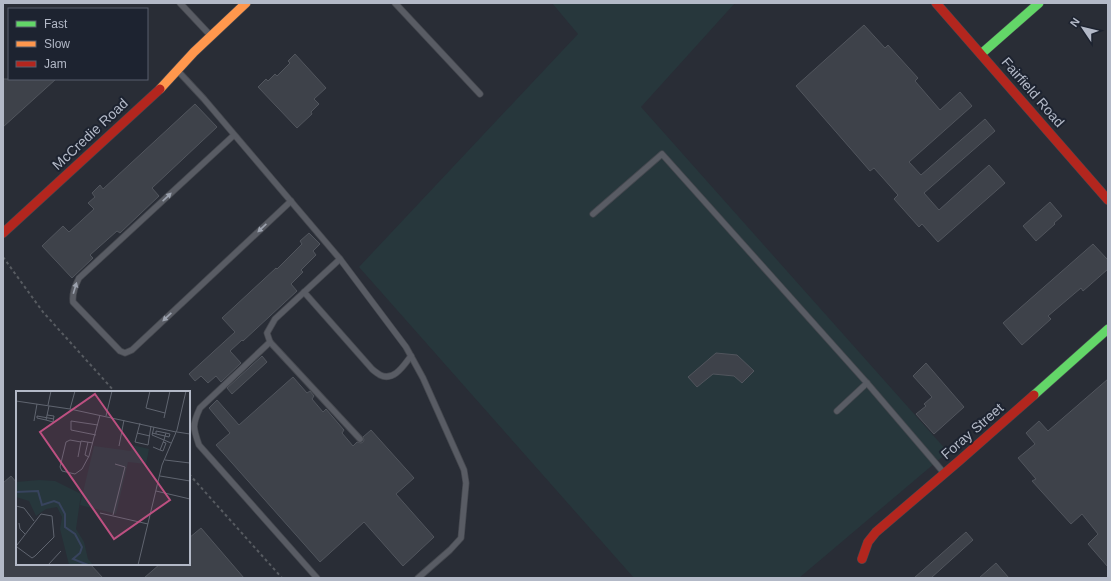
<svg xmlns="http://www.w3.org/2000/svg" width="1111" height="581" font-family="Arial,sans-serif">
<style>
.green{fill:#27373c}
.building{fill:#3e424a;stroke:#51555d}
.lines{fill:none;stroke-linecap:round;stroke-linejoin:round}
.lane-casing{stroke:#45484f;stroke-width:7}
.fast-casing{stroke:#45484f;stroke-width:10}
.slow-casing{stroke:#45484f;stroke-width:10}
.jam-casing{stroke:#45484f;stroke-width:10}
.path{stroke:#575b61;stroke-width:2;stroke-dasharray:3 3;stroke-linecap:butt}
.lane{stroke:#595c64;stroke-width:5.5}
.fast{stroke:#63d668;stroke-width:9}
.slow{stroke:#ff974d;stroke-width:9}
.jam{stroke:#b3261e;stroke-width:9}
.oneway{fill:#9ca2ae}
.labels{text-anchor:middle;stroke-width:4;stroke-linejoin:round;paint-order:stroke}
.street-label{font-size:14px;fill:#b3b9c7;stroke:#1d2330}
.inset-river{fill:none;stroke:#38445e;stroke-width:2}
.inset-road{fill:none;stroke:#606570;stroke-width:1}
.view{fill:#bd5081;fill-opacity:0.15;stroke:#bd5081;stroke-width:2}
.inset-edge{fill:none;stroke:#b3b9c7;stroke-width:2}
</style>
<rect width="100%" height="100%" fill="#292d36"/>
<path class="green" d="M 552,3 L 735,3 L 641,107 L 948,452 L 799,578 L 634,578 L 359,267 L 578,34 Z"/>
<g class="building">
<path d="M 864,25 L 885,48 L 888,45 L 918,78 L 915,81 L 940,110 L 960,92 L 972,106 L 909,162 L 921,175 L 985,119 L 995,131 L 924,193 L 939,210 L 989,165 L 1005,183 L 938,242 L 922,224 L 919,227 L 894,199 L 898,195 L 874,168 L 870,171 L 796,86 Z"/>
<path d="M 295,54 L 326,88 L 314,99 L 319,104 L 311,112 L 312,114 L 297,128 L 258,87 L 266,79 L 268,81 L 275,74 L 277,76 L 290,63 L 288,61 Z"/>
<path d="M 3,79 L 56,79 L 3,127 Z"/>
<path d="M 195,104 L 217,127 L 152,188 L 159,196 L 120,233 L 117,231 L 90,255 L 93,258 L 72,278 L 42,246 L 63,226 L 69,232 L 94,209 L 88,203 L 95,197 L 92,193 L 100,185 L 103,189 Z"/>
<path d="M 1050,202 L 1062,216 L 1054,223 L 1055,224 L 1036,241 L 1023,226 Z"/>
<path d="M 309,233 L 320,244 L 313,251 L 316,255 L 301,270 L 303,272 L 291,284 L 297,291 L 243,341 L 242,340 L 230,351 L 241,363 L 221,382 L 216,376 L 208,383 L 201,376 L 195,381 L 189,374 L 235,332 L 222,318 L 276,268 L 277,269 L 302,244 L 300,241 Z"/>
<path d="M 1093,244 L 1108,260 L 1108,269 L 1083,291 L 1081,288 L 1048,316 L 1051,319 L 1022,345 L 1003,323 Z"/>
<path d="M 716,353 L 737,355 L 754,371 L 742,383 L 734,376 L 713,374 L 697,387 L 688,377 Z"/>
<path d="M 262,356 L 267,362 L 232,394 L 227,388 Z"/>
<path d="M 926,363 L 964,407 L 934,434 L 916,414 L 926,406 L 924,404 L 932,397 L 913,376 Z"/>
<path d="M 293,377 L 307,393 L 310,391 L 314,396 L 312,399 L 323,412 L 326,409 L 344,430 L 342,433 L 353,446 L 357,442 L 361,443 L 363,442 L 364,440 L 363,437 L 371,430 L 414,478 L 396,494 L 434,537 L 403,566 L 364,522 L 320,562 L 216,445 L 230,433 L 209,408 L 217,400 L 239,425 Z"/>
<path d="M 1108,379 L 1108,567 L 1088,544 L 1098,534 L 1082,514 L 1071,524 L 1032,481 L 1036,479 L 1018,458 L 1035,444 L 1026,433 L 1039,421 L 1048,431 Z"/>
<path d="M 11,476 L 17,483 L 17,564 L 90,564 L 103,578 L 3,578 L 3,483 Z"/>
<path d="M 201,528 L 244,578 L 144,578 L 160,564 L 189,564 L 189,538 Z"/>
<path d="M 966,532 L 973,540 L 931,578 L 914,578 Z"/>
<path d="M 996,563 L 1009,578 L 979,578 Z"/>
</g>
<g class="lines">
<g class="lane-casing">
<g id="lane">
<path d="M 180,3 L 210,35"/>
<path d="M 395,3 L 480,94"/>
<path d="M 178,71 L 204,99 L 340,259 L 406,347 L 423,378 L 464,470 L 466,483 L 461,538 L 450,550 L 418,578"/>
<path d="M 234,135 L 79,278 C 75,286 72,293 73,302 L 120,351 L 125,353 L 132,350 L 291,201"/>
<path d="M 593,214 L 662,154 L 867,383 L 944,473"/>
<path d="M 340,259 L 275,319 L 267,333 L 270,342 L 360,439"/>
<path d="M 304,292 L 372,369 C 374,371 377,373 380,375 C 394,382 404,365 411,356"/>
<path d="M 270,342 L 200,408 C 192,425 193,428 199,445 L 317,578"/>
<path d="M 837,411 L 867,383"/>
</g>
</g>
<g class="fast-casing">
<g id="fast">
<path d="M 981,54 L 1039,3"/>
<path d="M 1034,395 L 1108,329"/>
</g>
</g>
<g class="slow-casing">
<path id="slow" d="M 160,89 L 194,52 L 246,3"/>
</g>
<g class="jam-casing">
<g id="jam">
<path d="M 936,3 L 1108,200"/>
<path d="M 3,233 L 160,89"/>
<path d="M 862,559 L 868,542 L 876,532 L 959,461 L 1034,395"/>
</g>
</g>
<g class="path">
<path d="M 3,257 L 43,312 L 115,392"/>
<path d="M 189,474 L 282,578"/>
</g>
<use href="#lane" class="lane"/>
<use href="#fast" class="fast"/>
<use href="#slow" class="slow"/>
<use href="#jam" class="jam"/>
</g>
<defs><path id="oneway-solid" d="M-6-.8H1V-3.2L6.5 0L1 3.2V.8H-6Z"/></defs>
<g class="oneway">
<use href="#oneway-solid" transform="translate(167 197) rotate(-43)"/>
<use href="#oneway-solid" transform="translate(262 228) rotate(137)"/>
<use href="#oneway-solid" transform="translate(75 288) rotate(-73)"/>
<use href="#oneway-solid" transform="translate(167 317) rotate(137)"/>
</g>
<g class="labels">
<g class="street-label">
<text transform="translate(1033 92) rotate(49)" y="5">Fairfield Road</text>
<text transform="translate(90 134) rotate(-43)" y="5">McCredie Road</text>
<text transform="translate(972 431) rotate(-41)" y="5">Foray Street</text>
</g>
</g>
<g transform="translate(16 391)">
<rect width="174" height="174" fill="#292d36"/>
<path d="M 116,54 L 133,58 L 130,73 L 112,71 L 100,123 L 64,114 L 78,55 L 115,60 ZM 23,89 L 39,90 L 65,103 L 60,138 L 68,151 L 72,168 L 77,174 L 53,174 L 44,138 L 46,126 L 41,116 L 30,118 L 20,125 L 13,110 L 0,106 L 0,91 Z" fill="#27373c"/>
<path class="inset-river" d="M 0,101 L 22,100 L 26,114 L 38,110 L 43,112 L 49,123 L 49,136 L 59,143 L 66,156 L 64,162 L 57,168 L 72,174"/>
<path class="inset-road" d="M 134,0 L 130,17 L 149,22M 0,10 L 54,18 L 160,41M 32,14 L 35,0M 54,18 L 59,0M 31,24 L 38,25 L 37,31 L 30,29 L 33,15M 90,25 L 96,0M 148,27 L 154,0M 30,29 L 21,27 L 21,25 L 38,28M 18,30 L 21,13M 124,32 L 119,51 L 132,54 L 135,35M 161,41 L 174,43M 121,42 L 134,45M 136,42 L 149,45 L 148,49 L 155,52M 140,43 L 140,40 L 150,42 L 149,45 L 153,46 L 154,43 L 150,42M 80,44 L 55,39 L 55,30 L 82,34M 65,51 L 54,49 L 50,51 L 44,76 L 46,80 L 59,83 L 66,78 L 73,65 L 84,24M 72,51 L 69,64 L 73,66M 103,55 L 108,29M 137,56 L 144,59 L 148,49 L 136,44 L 138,36M 144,59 L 147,60 L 150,52 L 147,51M 62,66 L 65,50 L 77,52M 149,69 L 174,72M 144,85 L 174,90M 140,100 L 174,108M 0,115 L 8,117 L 18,130M 84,122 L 132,133M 97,124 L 109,76 L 99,73M 3,132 L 4,138 L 9,143M 1,154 L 25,123 L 36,125 L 38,146 L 19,165 L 16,167 L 1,156M 32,174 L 45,160M 122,174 L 146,74 L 161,39 L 170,0"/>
<path class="view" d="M 79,3 L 154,109 L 98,148 L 24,41 Z"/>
<rect width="174" height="174" class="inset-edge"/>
</g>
<rect width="1111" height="581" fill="none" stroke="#b3b9c7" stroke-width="8"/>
<rect x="8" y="8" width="140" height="72" fill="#1d2330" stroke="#595f6c"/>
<rect x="16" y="21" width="20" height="6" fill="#63d668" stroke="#595f6c"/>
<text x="44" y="28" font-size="12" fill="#b3b9c7">Fast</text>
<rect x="16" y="41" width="20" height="6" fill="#ff974d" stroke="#595f6c"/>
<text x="44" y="48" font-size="12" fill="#b3b9c7">Slow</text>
<rect x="16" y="61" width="20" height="6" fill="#b3261e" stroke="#595f6c"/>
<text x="44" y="68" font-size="12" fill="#b3b9c7">Jam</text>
<g transform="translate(1083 28) rotate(305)" stroke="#1d2330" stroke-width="3" paint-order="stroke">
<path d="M0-3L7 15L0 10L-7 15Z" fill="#b3b9c7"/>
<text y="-6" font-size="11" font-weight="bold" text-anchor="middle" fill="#b3b9c7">N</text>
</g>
</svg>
